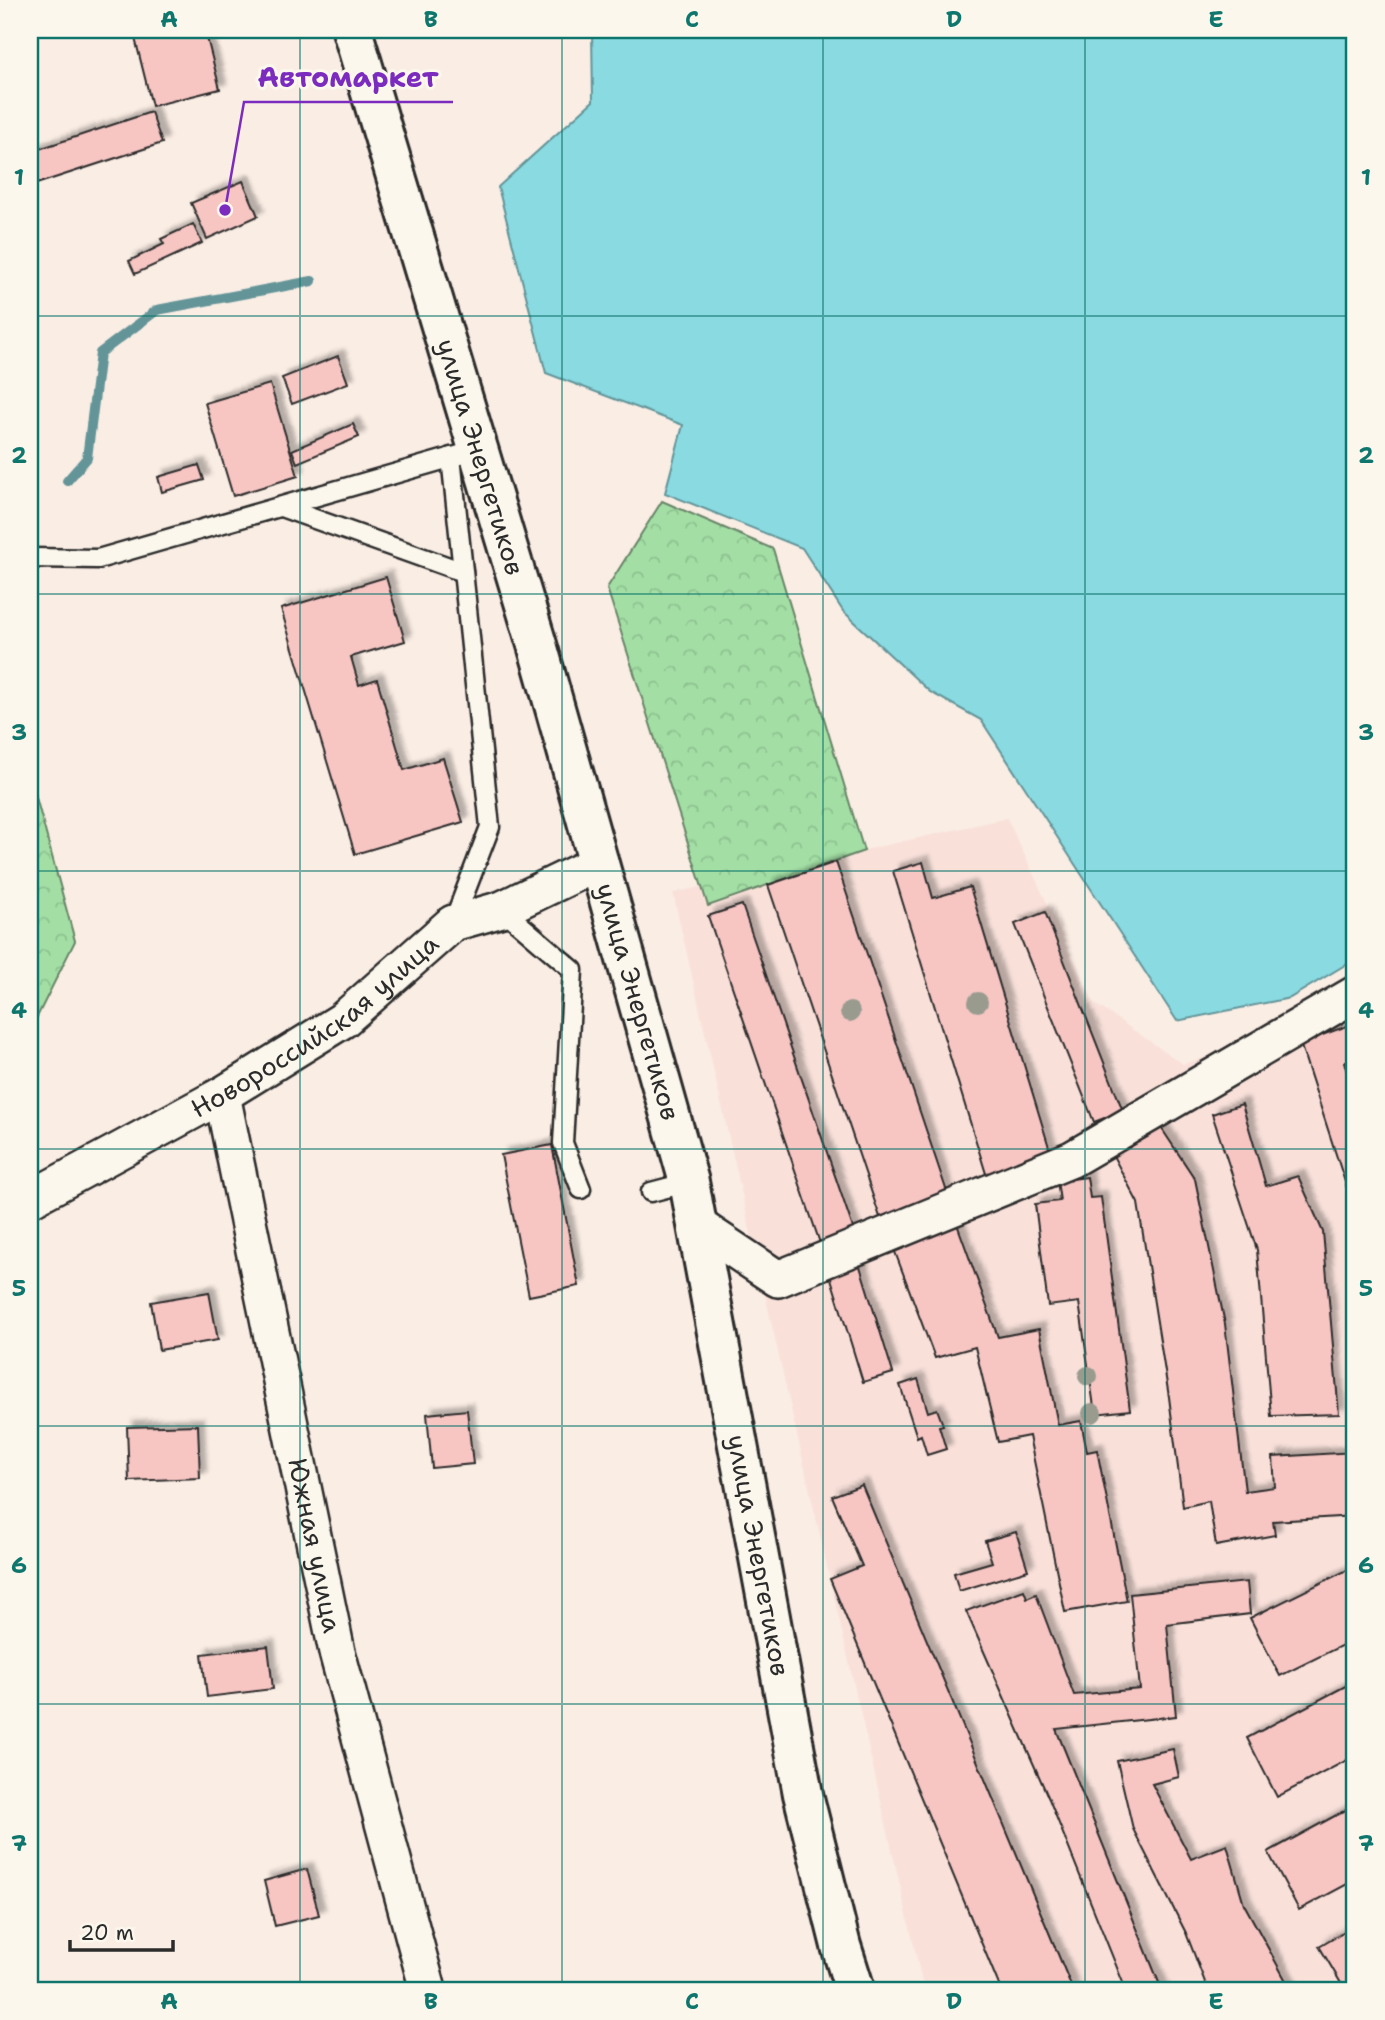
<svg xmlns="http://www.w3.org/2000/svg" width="1385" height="2020" font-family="'Shantell Sans',sans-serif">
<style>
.built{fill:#f9e1da}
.forest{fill:url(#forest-crowns);stroke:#678568;stroke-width:2}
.water{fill:#89dae1;stroke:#639498;stroke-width:2}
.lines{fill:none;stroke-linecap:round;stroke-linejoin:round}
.stream{stroke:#639498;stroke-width:10}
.building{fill:#f7c6c3;stroke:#2b2b2b;stroke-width:2;filter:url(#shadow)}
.lane-casing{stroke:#2b2b2b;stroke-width:23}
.street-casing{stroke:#2b2b2b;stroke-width:40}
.secondary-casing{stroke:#2b2b2b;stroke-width:44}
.lane{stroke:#fbf7ec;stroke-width:18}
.street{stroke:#fbf7ec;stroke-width:35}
.secondary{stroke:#fbf7ec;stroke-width:38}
.tree{fill:#999b8f}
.grid{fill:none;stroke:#0f766e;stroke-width:2;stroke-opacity:0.55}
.labels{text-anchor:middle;stroke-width:6;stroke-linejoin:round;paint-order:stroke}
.street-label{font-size:26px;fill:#2b2b2b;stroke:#fbf7ec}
.leader{fill:none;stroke:#7b2cbf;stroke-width:2.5}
.callout-dot{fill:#7b2cbf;stroke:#fbf7ec;stroke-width:2.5}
.callout-label{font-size:28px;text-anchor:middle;font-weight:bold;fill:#7b2cbf;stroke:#fbf7ec;stroke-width:6;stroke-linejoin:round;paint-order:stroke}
.neatline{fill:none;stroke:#0f766e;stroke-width:2.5}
.grid-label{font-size:23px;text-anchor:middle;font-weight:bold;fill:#0f766e}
</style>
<defs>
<pattern id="forest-crowns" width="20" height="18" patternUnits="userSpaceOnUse" patternTransform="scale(1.75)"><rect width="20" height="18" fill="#a3dfa5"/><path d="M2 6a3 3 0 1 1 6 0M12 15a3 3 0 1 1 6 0" fill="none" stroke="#8cc08e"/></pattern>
<filter id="shadow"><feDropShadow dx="6" dy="-6" stdDeviation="2" flood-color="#0004"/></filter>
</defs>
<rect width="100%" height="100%" fill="#faede4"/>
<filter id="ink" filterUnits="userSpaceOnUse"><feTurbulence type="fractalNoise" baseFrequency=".0143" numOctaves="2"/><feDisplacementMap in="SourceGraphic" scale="14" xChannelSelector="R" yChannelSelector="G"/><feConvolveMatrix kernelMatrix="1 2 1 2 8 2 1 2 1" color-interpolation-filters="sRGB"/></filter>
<g filter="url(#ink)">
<path class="built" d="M 1007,818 L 1094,1003 L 1183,1064 L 1355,1014 L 1355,1990 L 924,1990 L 673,893 Z"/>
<g class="forest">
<path d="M 662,501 L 773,549 L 864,851 L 708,906 L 607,588 Z"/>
<path d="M 30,775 L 75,941 L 30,1031 Z"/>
</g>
<path class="water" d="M 592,30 L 1355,30 L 1355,959 L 1290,998 L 1177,1021 L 981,720 L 930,692 L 843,611 L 802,548 L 665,493 L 683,425 L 546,373 L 498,187 L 593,101 Z"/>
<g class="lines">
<path class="stream" d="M 67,481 L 87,458 L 100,353 L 157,310 L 312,281"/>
</g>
<g class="building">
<path d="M 133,30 L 205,30 L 220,89 L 152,106 Z"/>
<path d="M 151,112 L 162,143 L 30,186 L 30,152 Z"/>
<path d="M 243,181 L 258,216 L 207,239 L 191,203 Z"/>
<path d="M 193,224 L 202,243 L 135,274 L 129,261 L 164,244 L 161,239 Z"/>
<path d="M 338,356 L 348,383 L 292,404 L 282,378 Z"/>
<path d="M 270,384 L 298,476 L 233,496 L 205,403 Z"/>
<path d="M 353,424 L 359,437 L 297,463 L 292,450 Z"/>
<path d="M 199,465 L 204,480 L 162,492 L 158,477 Z"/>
<path d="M 386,577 L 405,641 L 351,657 L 359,685 L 377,679 L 404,770 L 443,758 L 463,822 L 355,854 L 281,609 Z"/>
<path d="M 836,862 L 950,1201 L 882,1223 L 768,885 Z"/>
<path d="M 923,862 L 933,898 L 970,887 L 1052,1157 L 987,1177 L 893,871 Z"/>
<path d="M 742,905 L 855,1234 L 821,1246 L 708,916 Z"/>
<path d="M 1045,912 L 1123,1111 L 1094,1122 L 1015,924 Z"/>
<path d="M 1347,1026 L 1355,1049 L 1355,1058 L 1344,1062 L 1355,1097 L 1355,1213 L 1300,1043 Z"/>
<path d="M 1242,1104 L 1266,1186 L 1298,1176 L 1323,1232 L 1339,1414 L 1271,1416 L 1257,1250 L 1212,1114 Z"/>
<path d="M 1158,1123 L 1195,1179 L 1225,1324 L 1245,1491 L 1275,1487 L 1273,1457 L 1355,1452 L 1355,1516 L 1273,1521 L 1275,1535 L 1216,1546 L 1209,1501 L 1183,1507 L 1169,1397 L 1138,1203 L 1110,1150 Z"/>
<path d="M 552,1145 L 579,1286 L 529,1296 L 501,1155 Z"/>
<path d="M 1087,1177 L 1090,1198 L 1101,1197 L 1130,1410 L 1095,1414 L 1079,1302 L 1048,1306 L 1035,1204 L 1060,1201 L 1057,1181 Z"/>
<path d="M 957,1224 L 998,1337 L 1039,1329 L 1058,1425 L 1081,1421 L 1087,1452 L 1097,1450 L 1127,1601 L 1065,1612 L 1029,1436 L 998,1442 L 975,1347 L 935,1358 L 892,1244 Z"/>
<path d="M 859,1263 L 893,1373 L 863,1382 L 829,1272 Z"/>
<path d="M 209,1292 L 218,1340 L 159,1350 L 151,1302 Z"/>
<path d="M 918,1379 L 928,1412 L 937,1409 L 943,1425 L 939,1426 L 946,1449 L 927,1455 L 921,1435 L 917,1437 L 900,1385 Z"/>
<path d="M 467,1410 L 473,1464 L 432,1468 L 427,1414 Z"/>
<path d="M 198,1425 L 200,1478 L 129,1481 L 127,1427 Z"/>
<path d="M 862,1485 L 1073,1990 L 1001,1990 L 830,1579 L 862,1566 L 832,1496 Z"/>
<path d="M 1016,1532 L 1028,1570 L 959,1591 L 954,1573 L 992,1562 L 985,1541 Z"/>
<path d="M 1355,1566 L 1355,1639 L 1280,1676 L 1250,1618 Z"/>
<path d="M 1247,1582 L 1250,1614 L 1167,1624 L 1176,1716 L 1056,1729 L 1162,1990 L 1126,1990 L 1049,1799 L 966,1611 L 1024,1590 L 1027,1598 L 1036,1594 L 1074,1695 L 1140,1689 L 1130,1594 Z"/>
<path d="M 268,1646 L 273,1689 L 207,1697 L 202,1654 Z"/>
<path d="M 1355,1681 L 1355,1756 L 1277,1797 L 1247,1738 Z"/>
<path d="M 1173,1749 L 1179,1777 L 1152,1784 L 1191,1859 L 1227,1845 L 1244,1904 L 1291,1990 L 1208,1990 L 1186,1933 L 1133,1829 L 1117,1761 Z"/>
<path d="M 1355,1805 L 1355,1880 L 1299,1910 L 1268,1852 Z"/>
<path d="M 307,1869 L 319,1915 L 275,1926 L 264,1881 Z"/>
<path d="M 1355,1925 L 1355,1990 L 1345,1990 L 1319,1946 Z"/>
</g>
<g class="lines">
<g class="lane-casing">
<g id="lane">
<path d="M 451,457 L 490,827 L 453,923"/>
<path d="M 281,507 L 463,572"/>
<path d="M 30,558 L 98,559 L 460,455"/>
<path d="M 502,909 L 573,970 L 563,1143 L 581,1189"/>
<path d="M 651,1192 L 689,1182"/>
</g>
</g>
<g class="street-casing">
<g id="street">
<path id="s1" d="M 222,1095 L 337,1652 L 428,1990"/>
<path id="s2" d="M 30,1199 L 222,1095 L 343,1020 L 453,923 L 502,909 L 600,862"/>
<path d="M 697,1225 L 778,1279 L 1072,1159 L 1355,994"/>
</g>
</g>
<g class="secondary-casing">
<g id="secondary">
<path id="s3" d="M 352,30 L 538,648 L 689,1182 L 803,1794 L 841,1946 L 855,1990"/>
</g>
</g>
<use href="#lane" class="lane"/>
<use href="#street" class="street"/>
<use href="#secondary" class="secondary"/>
</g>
<g class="tree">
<circle cx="978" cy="1002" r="10"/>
<circle cx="850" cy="1012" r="10"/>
<circle cx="1088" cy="1376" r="10"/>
<circle cx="1092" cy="1413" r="10"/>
</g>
</g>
<path class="grid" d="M 300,30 L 300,1990M 562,30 L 562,1990M 823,30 L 823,1990M 1085,30 L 1085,1990M 30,316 L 1355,316M 30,594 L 1355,594M 30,871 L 1355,871M 30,1149 L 1355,1149M 30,1426 L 1355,1426M 30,1704 L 1355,1704"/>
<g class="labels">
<g class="street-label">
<text dy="9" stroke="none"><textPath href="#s3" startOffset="446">улица Энергетиков</textPath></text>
<text dy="9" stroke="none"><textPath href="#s3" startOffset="1013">улица Энергетиков</textPath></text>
<text dy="9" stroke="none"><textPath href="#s2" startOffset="334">Новороссийская улица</textPath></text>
<text dy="9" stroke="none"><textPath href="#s1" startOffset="460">Южная улица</textPath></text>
<text dy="9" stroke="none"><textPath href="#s3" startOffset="1580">улица Энергетиков</textPath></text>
</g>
</g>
<path class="leader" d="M225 210L244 102H453"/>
<circle class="callout-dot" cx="225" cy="210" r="7"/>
<g class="callout-label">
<text x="348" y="87">Автомаркет</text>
</g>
<rect width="1385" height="2020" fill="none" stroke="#fbf7ec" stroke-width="77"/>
<path d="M70 1940v10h103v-10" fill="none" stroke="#2b2b2b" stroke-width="3.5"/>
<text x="80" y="1940" font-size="21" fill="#2b2b2b" stroke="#fbf7ec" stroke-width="5" paint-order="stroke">20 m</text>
<rect x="38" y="38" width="1308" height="1944" class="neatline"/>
<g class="grid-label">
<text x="169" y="27">A</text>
<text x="431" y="27">B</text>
<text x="692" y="27">C</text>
<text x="954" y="27">D</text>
<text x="1216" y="27">E</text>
<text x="19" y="185">1</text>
<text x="1366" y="185">1</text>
<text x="19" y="463">2</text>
<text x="1366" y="463">2</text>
<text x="19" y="740">3</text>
<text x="1366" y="740">3</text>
<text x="19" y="1018">4</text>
<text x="1366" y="1018">4</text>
<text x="19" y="1296">5</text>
<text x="1366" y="1296">5</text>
<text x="19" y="1573">6</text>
<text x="1366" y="1573">6</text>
<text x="19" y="1851">7</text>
<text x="1366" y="1851">7</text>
<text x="169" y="2009">A</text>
<text x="431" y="2009">B</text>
<text x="692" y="2009">C</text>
<text x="954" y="2009">D</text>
<text x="1216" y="2009">E</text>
</g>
</svg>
